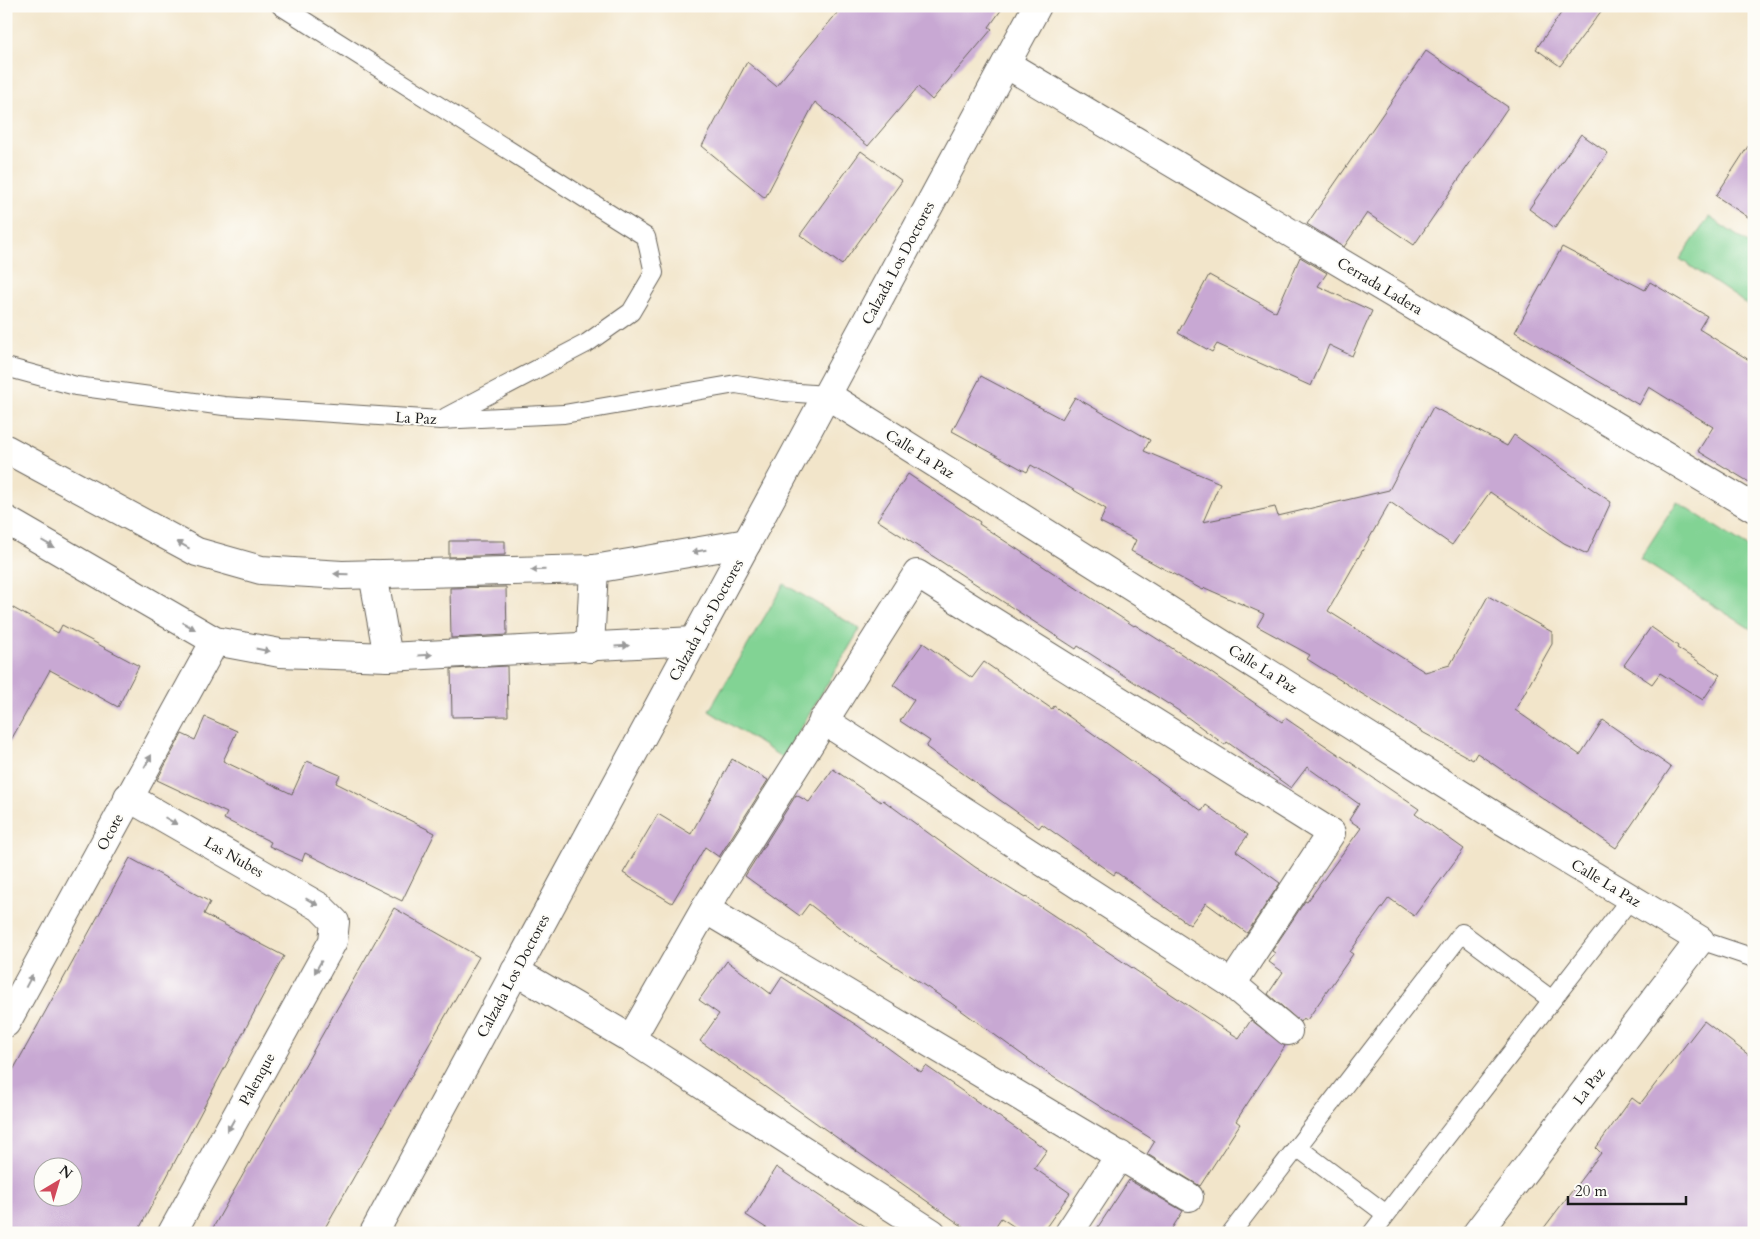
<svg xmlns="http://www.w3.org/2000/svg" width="1760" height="1239" font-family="Cardo,serif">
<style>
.green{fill:#82d394;stroke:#4f7858}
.building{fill:#c8a8d3;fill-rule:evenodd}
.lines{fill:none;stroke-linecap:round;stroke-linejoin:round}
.lane-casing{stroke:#676259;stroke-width:20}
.street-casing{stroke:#676259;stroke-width:30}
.lane{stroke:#fff;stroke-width:18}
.street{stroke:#fff;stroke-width:28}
.oneway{fill:#999}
.labels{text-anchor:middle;stroke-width:4;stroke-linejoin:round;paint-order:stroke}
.street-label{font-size:15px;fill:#1c1c1c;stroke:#fdfcf7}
</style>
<rect width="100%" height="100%" fill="#fdfcf7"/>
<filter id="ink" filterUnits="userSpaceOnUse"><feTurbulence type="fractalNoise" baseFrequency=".02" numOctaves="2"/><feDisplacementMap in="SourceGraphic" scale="10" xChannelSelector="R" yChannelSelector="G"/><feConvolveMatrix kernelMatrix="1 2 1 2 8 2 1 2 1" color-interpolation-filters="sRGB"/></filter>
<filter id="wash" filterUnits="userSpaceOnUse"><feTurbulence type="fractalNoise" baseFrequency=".0096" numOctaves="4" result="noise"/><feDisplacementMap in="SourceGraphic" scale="20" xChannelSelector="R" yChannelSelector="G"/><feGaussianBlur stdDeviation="1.12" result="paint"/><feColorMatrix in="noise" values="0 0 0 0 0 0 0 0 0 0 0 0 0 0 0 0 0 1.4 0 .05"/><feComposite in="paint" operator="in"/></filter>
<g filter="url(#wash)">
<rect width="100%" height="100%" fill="#f2e5ca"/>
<g class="green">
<path d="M 1709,217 L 1754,247 L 1754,309 L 1680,259 Z"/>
<path d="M 1677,502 L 1754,551 L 1754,631 L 1640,559 Z"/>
<path d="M 784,584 L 860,629 L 783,758 L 709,711 Z"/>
</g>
<g id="blocks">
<g class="building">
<path d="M 843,6 L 1004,6 L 989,27 L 992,29 L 932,100 L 918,87 L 868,146 L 815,102 L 765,198 L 702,146 L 747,62 L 776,86 Z"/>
<path d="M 1566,6 L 1605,6 L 1560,66 L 1536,49 Z"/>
<path d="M 1426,51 L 1508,107 L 1414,245 L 1367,213 L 1344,247 L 1307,224 Z"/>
<path d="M 1581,134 L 1608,153 L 1555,228 L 1529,209 Z"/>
<path d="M 1754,137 L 1754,221 L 1716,196 Z"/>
<path d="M 861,151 L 902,181 L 842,265 L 800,235 Z"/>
<path d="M 1562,247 L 1645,290 L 1650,282 L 1707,316 L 1699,329 L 1754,363 L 1754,485 L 1698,451 L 1713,427 L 1649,387 L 1639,405 L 1515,332 Z"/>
<path d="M 1300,257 L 1327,273 L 1318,286 L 1372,311 L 1352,356 L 1329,345 L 1311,386 L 1217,344 L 1212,352 L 1178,333 L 1209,275 L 1276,312 Z"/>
<path d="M 981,376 L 1062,419 L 1075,397 L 1150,440 L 1144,451 L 1220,483 L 1203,522 L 1275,507 L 1278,516 L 1389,490 L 1433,407 L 1507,446 L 1514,435 L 1611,502 L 1587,554 L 1564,543 L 1490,492 L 1452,545 L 1390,502 L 1328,611 L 1425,672 L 1450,665 L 1488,596 L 1552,632 L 1552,644 L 1515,710 L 1580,755 L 1603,720 L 1671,767 L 1616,848 L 1477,753 L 1473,760 L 1424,733 L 1307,659 L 1310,655 L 1257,626 L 1264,614 L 1205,588 L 1203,590 L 1131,551 L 1136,540 L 1100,522 L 1106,509 L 1031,465 L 1027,472 L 952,431 Z"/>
<path d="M 908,474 L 980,522 L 979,524 L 1134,626 L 1135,625 L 1207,670 L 1282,722 L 1285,718 L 1419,809 L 1415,814 L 1464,849 L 1414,916 L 1389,898 L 1350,952 L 1353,954 L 1307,1020 L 1303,1018 L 1300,1022 L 1268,994 L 1283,972 L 1269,962 L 1275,953 L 1272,951 L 1305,901 L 1307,902 L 1361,828 L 1349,820 L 1359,804 L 1307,767 L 1291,788 L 1227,742 L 1225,745 L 1179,711 L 1078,646 L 1076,649 L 877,520 Z"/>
<path d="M 449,541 L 505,541 L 505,555 L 449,557 Z"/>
<path d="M 506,587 L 507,635 L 451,638 L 450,588 Z"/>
<path d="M 6,604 L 58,633 L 62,625 L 139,666 L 118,707 L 50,670 L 6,749 Z"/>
<path d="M 1651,627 L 1678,646 L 1677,648 L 1720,675 L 1703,700 L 1660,673 L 1652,684 L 1624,665 Z"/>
<path d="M 923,643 L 972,678 L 984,662 L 1052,709 L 1054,706 L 1202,811 L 1206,805 L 1248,835 L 1236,851 L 1280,883 L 1247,933 L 1206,903 L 1190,925 L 1116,872 L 1114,875 L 1042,824 L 1039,828 L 926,747 L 930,741 L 900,721 L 914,700 L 893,685 Z"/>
<path d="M 507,666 L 508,716 L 452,717 L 451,669 Z"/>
<path d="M 205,717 L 237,731 L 223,761 L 292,794 L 307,761 L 340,775 L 336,783 L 435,833 L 402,901 L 305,853 L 302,861 L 269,846 L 271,842 L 224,819 L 227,813 L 157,780 L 182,734 L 195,740 Z"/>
<path d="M 732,759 L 768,780 L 719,857 L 705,847 L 672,903 L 623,873 L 658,814 L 691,834 Z"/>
<path d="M 833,769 L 881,802 L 883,800 L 975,867 L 1025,898 L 1026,897 L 1219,1026 L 1239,1038 L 1251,1020 L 1285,1046 L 1236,1121 L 1240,1124 L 1200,1186 L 1147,1154 L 1155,1141 L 1050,1075 L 951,1003 L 858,942 L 809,904 L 800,916 L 745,876 L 796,795 L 809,802 Z"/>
<path d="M 130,858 L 210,902 L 204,914 L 284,956 L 137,1233 L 6,1233 L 6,1083 ZM 42,1166 L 72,1166 L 72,1196 L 42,1196 Z"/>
<path d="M 394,908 L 479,957 L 322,1233 L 210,1233 Z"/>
<path d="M 727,961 L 771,994 L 782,977 L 858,1026 L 921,1072 L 926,1066 L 1047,1150 L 1034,1168 L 1070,1193 L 1042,1233 L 1024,1233 L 1001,1218 L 991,1233 L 972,1233 L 700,1041 L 719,1014 L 699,1000 Z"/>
<path d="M 1704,1021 L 1754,1059 L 1754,1233 L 1540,1233 L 1601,1153 L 1596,1148 L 1632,1098 L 1640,1104 Z"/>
<path d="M 776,1167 L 875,1233 L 774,1233 L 746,1215 Z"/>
<path d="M 1129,1180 L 1183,1211 L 1169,1233 L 1094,1233 Z"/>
</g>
</g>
</g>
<g filter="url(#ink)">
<use href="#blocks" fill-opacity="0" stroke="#676259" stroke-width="1"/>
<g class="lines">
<g class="lane-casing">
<g id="lane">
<path d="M 281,6 L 646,237 L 654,273 L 631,312 L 587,343 L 446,417"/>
<path d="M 6,367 L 76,386 L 224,406 L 440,420 L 564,414 L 736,384 L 784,392 L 827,395"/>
<path d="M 1700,940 L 1754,958"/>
<path d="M 1297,1147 L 1386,1214"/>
<path d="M 1231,1233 L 1462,933 L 1552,1000"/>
<path d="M 1372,1233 L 1631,898"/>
</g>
</g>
<g class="street-casing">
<g id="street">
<path d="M 1006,64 L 1754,508"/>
<path d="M 827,395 L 1503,821 L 1700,940 L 1477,1233"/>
<path d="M 6,449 L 197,552 L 261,570 L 342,575 L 594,569 L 747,543"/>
<path d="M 6,520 L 215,641 L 280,653 L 388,657 L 694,641"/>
<path d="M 373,574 L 388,657"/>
<path d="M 590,648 L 594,569"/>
<path d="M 823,720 L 1232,984 L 1288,1031"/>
<path d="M 128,797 L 320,907 L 335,922 L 333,941 L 172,1233"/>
<path d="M 705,909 L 1189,1197"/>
<path d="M 515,971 L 631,1039 L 932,1233"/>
<path d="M 6,1023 L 215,641"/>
<path d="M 631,1039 L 705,909 L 917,574 L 1331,833 L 1232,984"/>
<path d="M 374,1233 L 1037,6"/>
<path d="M 1069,1233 L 1120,1155"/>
</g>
</g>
<use href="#lane" class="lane"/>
<use href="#street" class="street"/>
</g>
<defs><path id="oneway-solid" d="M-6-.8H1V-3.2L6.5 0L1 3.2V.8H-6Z" transform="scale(1.25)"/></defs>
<g class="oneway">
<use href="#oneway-solid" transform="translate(48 544) rotate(30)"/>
<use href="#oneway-solid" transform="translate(183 545) rotate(-151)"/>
<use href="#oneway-solid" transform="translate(699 551) rotate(170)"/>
<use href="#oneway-solid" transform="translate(538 570) rotate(179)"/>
<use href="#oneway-solid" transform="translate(341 574) rotate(-179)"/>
<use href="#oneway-solid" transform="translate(189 626) rotate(30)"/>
<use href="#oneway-solid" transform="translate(622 646) rotate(-4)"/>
<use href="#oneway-solid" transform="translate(263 650) rotate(11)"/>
<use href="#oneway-solid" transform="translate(425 655) rotate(-3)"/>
<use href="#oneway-solid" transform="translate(148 761) rotate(-61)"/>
<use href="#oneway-solid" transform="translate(171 821) rotate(30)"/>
<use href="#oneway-solid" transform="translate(312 902) rotate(30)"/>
<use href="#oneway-solid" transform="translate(318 967) rotate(119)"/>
<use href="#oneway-solid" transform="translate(29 981) rotate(-62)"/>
<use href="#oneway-solid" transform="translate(231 1125) rotate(119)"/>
</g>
</g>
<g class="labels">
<g class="street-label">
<text transform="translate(898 263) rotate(-62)" y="5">Calzada Los Doctores</text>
<text transform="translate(1380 286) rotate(31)" y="5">Cerrada Ladera</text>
<text transform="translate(416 418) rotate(3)" y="5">La Paz</text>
<text transform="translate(920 454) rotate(32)" y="5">Calle La Paz</text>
<text transform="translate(706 620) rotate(-61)" y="5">Calzada Los Doctores</text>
<text transform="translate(1263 669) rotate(32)" y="5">Calle La Paz</text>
<text transform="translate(110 832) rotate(-62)" y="5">Ocote</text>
<text transform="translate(234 857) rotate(30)" y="5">Las Nubes</text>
<text transform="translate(1606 883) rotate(31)" y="5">Calle La Paz</text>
<text transform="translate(513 976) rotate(-62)" y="5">Calzada Los Doctores</text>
<text transform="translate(257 1079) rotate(-61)" y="5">Palenque</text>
<text transform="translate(1589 1086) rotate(-53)" y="5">La Paz</text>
</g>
</g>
<rect width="1760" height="1239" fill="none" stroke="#fdfcf7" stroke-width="25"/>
<g transform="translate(58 1182) rotate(38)"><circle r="24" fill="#fdfcf7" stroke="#a3a29f"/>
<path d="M0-4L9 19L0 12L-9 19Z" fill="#d1495b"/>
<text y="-8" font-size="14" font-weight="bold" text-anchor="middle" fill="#1c1c1c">N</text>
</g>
<path d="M1568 1196v8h118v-8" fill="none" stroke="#1c1c1c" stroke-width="2.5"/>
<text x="1575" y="1196" font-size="15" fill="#1c1c1c" stroke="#fdfcf7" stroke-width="4" paint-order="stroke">20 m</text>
</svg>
